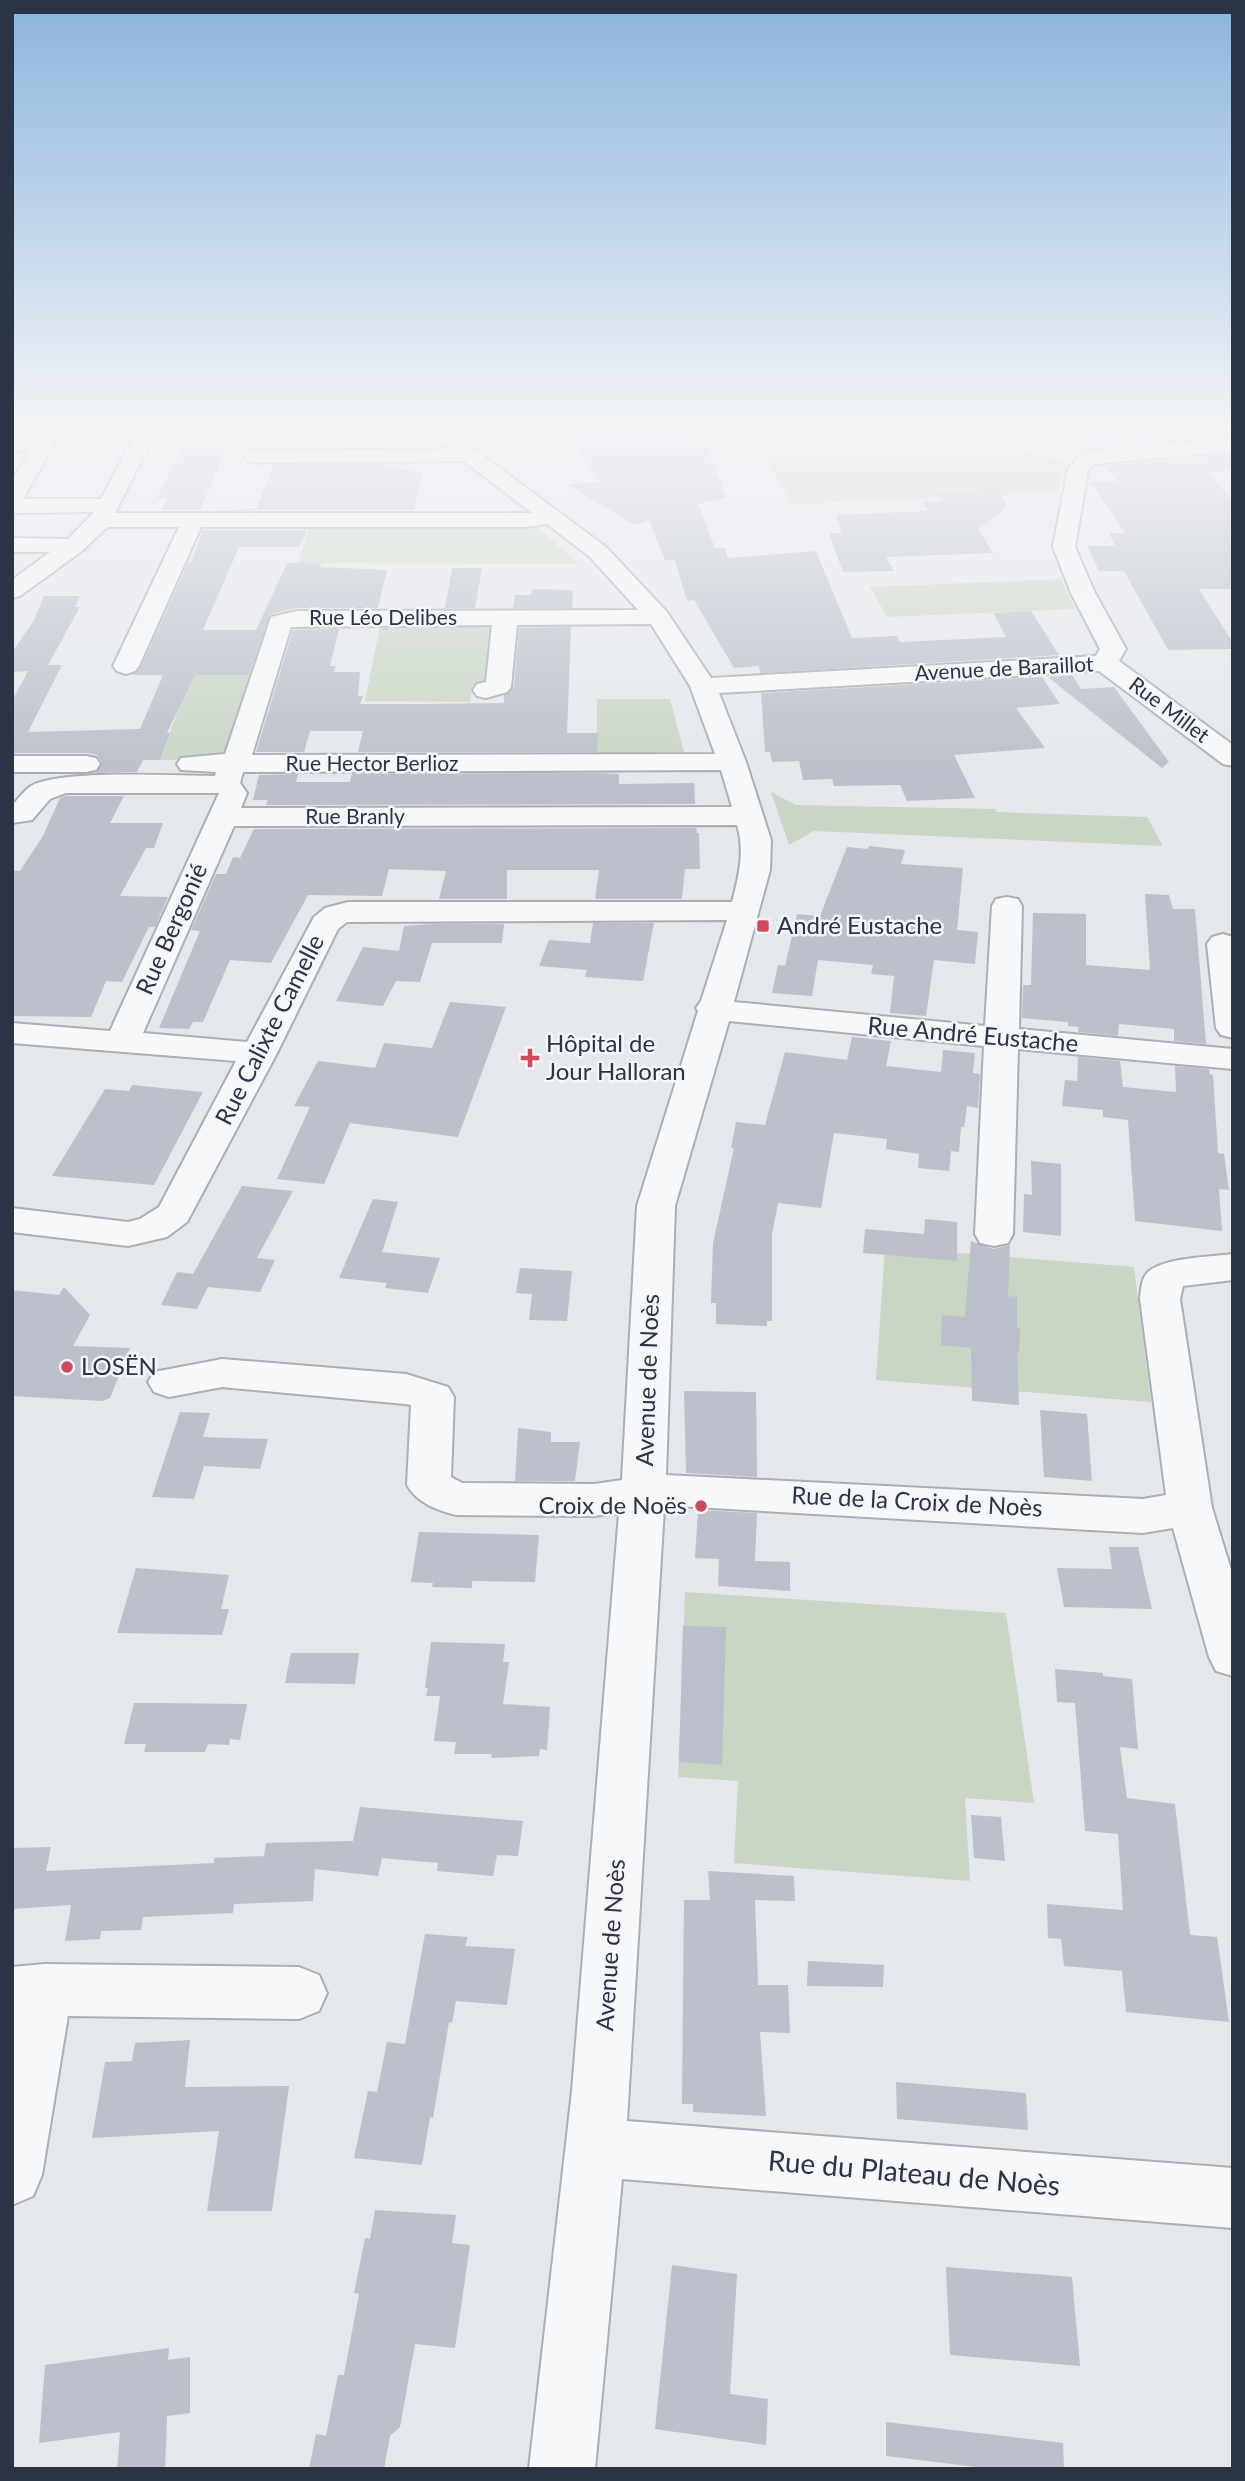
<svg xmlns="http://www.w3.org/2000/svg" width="1245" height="2481" font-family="Lato,sans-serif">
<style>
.green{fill:#c9d6c5}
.building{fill:#bbc0ca}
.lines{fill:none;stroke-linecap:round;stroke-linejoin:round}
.minor-casing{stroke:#a9aeb7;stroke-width:4}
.minor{fill:#f7f8fa;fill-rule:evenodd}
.poi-dot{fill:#d1495b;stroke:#f4f6f9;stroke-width:2.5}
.labels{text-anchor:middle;stroke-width:5;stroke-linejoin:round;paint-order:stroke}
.far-street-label{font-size:21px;fill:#2b3445;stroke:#f4f6f9}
.poi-label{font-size:24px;fill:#2b3445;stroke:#f4f6f9;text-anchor:start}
.street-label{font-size:24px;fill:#2b3445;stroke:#f4f6f9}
.near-street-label{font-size:28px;fill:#2b3445;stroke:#f4f6f9}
</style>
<rect width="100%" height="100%" fill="#e4e7ec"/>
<g class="green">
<path d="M 12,429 L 124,429 L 127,436 L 122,439 L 43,440 L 47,432 L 12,432 Z"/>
<path d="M 748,429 L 943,436 L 989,442 L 1065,461 L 1058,492 L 793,504 Z"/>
<path d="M 1044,429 L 1114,429 L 1132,449 L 1068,454 L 1069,452 Z"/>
<path d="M 310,523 L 519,523 L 537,528 L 579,564 L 298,563 Z"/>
<path d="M 1061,579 L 1075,609 L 887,617 L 870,587 Z"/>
<path d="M 381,622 L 490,624 L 492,628 L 491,677 L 472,686 L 470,702 L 365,701 Z"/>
<path d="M 191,675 L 255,675 L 229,753 L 216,760 L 160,760 Z"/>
<path d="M 597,699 L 670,699 L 684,752 L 670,760 L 597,760 Z"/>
<path d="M 771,792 L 796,805 L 995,809 L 996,812 L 1147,817 L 1163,846 L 814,831 L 789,845 Z"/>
<path d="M 885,1247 L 1134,1267 L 1151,1402 L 876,1380 Z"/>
<path d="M 685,1592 L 1006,1613 L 1034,1803 L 965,1798 L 970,1881 L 734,1863 L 738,1781 L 678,1777 Z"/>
</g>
<g class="building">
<path d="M 1067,429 L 1233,429 L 1233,436 L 1106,446 L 1088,451 Z"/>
<path d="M 680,431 L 684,442 L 706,442 L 726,497 L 698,504 L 715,548 L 725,548 L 728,558 L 816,551 L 852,638 L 897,636 L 900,642 L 1006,637 L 993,613 L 1031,611 L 1059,655 L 760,673 L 759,666 L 734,668 L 694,600 L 687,601 L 675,560 L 665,560 L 649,520 L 635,525 L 566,484 L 600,482 L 582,456 L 576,433 Z"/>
<path d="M 285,439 L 318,440 L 388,440 L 387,447 L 281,448 Z"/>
<path d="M 182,447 L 227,447 L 200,510 L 161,510 L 167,498 L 157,498 Z"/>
<path d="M 1233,454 L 1233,470 L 1208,471 L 1233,502 L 1233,589 L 1199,589 L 1233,643 L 1233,649 L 1168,650 L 1124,571 L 1099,571 L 1087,546 L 1115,546 L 1109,533 L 1125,533 L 1091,482 L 1118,481 L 1103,466 Z"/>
<path d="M 383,464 L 382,468 L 422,472 L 414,510 L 209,510 L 256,509 L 274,465 Z"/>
<path d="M 998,488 L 1007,507 L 978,529 L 993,553 L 886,557 L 894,571 L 843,572 L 829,533 L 842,533 L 836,515 L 929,511 L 923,502 L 944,501 L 937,491 Z"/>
<path d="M 203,530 L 307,530 L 300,547 L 239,547 L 203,630 L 256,630 L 287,563 L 321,563 L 320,567 L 387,570 L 378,608 L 297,608 L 270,614 L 249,675 L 195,675 L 167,733 L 170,733 L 160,760 L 143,760 L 137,772 L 96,773 L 102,763 L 97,755 L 87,753 L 12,753 L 12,701 L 28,671 L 12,672 L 12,652 L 33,622 L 44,596 L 80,596 L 75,607 L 80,607 L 48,665 L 62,665 L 28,732 L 140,729 L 163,675 L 132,675 L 141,667 L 188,563 L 191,563 Z"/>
<path d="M 452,568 L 482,568 L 475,608 L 445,608 Z"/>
<path d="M 532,589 L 573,590 L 572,608 L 513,608 L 515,595 L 531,595 Z"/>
<path d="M 571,627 L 567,733 L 598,733 L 597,752 L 358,752 L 363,731 L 310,731 L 304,752 L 256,752 L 293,630 L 339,629 L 330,666 L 336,666 L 334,672 L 360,672 L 358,696 L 363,696 L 360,704 L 425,704 L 504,703 L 504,695 L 514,687 L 519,628 Z"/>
<path d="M 1072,675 L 1081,689 L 1114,687 L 1169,762 L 1162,768 L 1048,677 Z"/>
<path d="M 1042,677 L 1060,704 L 1016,708 L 1045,748 L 954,755 L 975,798 L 907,801 L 900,785 L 834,786 L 832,779 L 803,780 L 799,761 L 772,762 L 770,752 L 765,752 L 761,693 Z"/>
<path d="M 597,773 L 619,774 L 619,784 L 694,783 L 695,804 L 266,805 L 268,800 L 253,800 L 259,775 L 298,774 L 296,782 L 350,782 L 352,774 Z"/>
<path d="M 66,796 L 124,796 L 110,823 L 163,823 L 154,848 L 146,848 L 120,896 L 168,897 L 155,927 L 149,927 L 122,982 L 106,981 L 91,1017 L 12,1016 L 12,870 L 20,871 L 43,836 L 60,798 Z"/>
<path d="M 696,828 L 697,833 L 699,833 L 700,869 L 685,869 L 682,899 L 595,899 L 599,870 L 507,870 L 507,899 L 439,899 L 446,871 L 389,869 L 382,896 L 308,895 L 271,963 L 230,960 L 203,1022 L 193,1022 L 189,1029 L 159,1028 L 200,931 L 191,930 L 216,874 L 226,874 L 233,857 L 240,858 L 254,829 Z"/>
<path d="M 869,846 L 905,850 L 901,864 L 963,868 L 957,930 L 978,932 L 975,964 L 934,960 L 926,1016 L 890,1013 L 894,976 L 871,974 L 873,965 L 818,960 L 812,996 L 772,993 L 778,965 L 785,966 L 797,914 L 820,916 L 847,847 L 868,849 Z"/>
<path d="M 1145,894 L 1169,895 L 1173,909 L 1195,909 L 1206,1044 L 1174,1041 L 1174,1029 L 1119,1024 L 1118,1036 L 1078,1032 L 1079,1027 L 1068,1026 L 1068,1022 L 1022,1018 L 1023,985 L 1031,985 L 1033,913 L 1086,914 L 1086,965 L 1150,970 Z"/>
<path d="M 593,923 L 654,923 L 643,981 L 585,977 L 587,970 L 539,966 L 549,940 L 590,943 Z"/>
<path d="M 434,924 L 504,924 L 502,943 L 432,943 L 420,982 L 396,981 L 383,1006 L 336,1001 L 363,947 L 399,951 L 404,926 Z"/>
<path d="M 450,1002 L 506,1007 L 458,1137 L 350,1123 L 324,1184 L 277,1179 L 310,1107 L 294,1106 L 318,1061 L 375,1068 L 384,1043 L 432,1048 Z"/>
<path d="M 852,1037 L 891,1041 L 886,1066 L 941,1072 L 943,1050 L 975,1053 L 973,1073 L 980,1074 L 978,1108 L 967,1106 L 964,1127 L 961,1127 L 959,1152 L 951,1151 L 949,1171 L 918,1168 L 919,1154 L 886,1149 L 887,1139 L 834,1133 L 821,1208 L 778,1203 L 772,1234 L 772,1321 L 767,1321 L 767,1326 L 716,1324 L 716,1303 L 711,1303 L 713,1243 L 734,1148 L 731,1148 L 736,1122 L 765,1125 L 785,1052 L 847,1060 Z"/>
<path d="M 1078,1057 L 1120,1061 L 1123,1087 L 1176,1092 L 1175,1066 L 1209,1069 L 1210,1074 L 1213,1075 L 1218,1153 L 1224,1154 L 1229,1190 L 1219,1189 L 1222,1231 L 1135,1221 L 1128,1120 L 1103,1117 L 1103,1110 L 1062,1106 L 1065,1080 L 1077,1081 Z"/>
<path d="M 132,1085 L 203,1092 L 154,1185 L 52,1176 L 105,1089 L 129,1091 Z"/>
<path d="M 1031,1161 L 1061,1164 L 1061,1236 L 1023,1232 L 1024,1194 L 1032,1195 Z"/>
<path d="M 242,1186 L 293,1191 L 257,1258 L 275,1260 L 260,1292 L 208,1287 L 197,1309 L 161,1305 L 177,1272 L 193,1274 Z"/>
<path d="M 373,1199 L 398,1202 L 382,1252 L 440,1258 L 428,1293 L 385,1288 L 387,1283 L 339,1278 Z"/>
<path d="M 925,1219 L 957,1222 L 957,1261 L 863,1253 L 865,1229 L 924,1234 Z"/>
<path d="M 971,1241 L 993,1249 L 1010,1245 L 1008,1296 L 1017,1297 L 1017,1327 L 1020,1328 L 1019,1353 L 1017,1352 L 1019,1405 L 972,1401 L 971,1348 L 941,1345 L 942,1315 L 965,1317 Z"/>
<path d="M 520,1268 L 572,1271 L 567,1321 L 529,1320 L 532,1294 L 516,1293 Z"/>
<path d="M 64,1287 L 90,1315 L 73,1346 L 130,1348 L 110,1398 L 102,1401 L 12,1396 L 12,1290 L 59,1295 Z"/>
<path d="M 684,1391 L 756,1392 L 757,1477 L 686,1473 Z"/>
<path d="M 1040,1410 L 1087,1414 L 1092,1481 L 1044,1477 Z"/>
<path d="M 180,1412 L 210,1413 L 203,1437 L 268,1439 L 260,1469 L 204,1466 L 194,1499 L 152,1497 Z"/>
<path d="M 518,1428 L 551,1432 L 551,1442 L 580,1442 L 575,1481 L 515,1481 Z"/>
<path d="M 698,1510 L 757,1513 L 755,1561 L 790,1562 L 790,1591 L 718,1586 L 719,1559 L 695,1558 Z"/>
<path d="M 419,1532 L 539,1535 L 535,1582 L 472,1581 L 472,1588 L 432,1587 L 433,1583 L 411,1582 Z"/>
<path d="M 1109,1547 L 1138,1547 L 1152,1609 L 1064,1607 L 1057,1568 L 1112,1569 Z"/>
<path d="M 136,1568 L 229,1575 L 221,1609 L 229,1609 L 222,1635 L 117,1633 Z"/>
<path d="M 683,1626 L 726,1627 L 722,1765 L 679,1762 Z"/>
<path d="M 431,1642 L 505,1644 L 503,1662 L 509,1662 L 503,1704 L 550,1707 L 547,1750 L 540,1749 L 539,1756 L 491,1758 L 492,1754 L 454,1754 L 456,1742 L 434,1741 L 440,1696 L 426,1696 L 428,1688 L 425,1688 Z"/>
<path d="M 291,1653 L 359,1653 L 355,1684 L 285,1683 Z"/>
<path d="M 1055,1669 L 1103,1673 L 1103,1676 L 1132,1679 L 1138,1749 L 1120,1747 L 1127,1798 L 1175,1804 L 1190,1935 L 1217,1937 L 1229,2022 L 1126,2012 L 1122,1971 L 1064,1966 L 1061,1939 L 1048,1938 L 1047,1904 L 1123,1910 L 1118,1834 L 1085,1831 L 1075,1703 L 1057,1702 Z"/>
<path d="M 134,1703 L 156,1703 L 247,1704 L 240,1740 L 230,1739 L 229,1745 L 208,1744 L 205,1752 L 144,1752 L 146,1744 L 124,1744 Z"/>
<path d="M 360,1807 L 523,1821 L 518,1856 L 497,1855 L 493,1876 L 437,1871 L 438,1863 L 382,1858 L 378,1876 L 315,1869 L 313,1901 L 234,1904 L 233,1913 L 143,1917 L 141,1930 L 101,1931 L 100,1939 L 65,1941 L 71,1905 L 12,1909 L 12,1848 L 51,1847 L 46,1871 L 214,1863 L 214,1858 L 264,1856 L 266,1843 L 353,1841 Z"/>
<path d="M 971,1815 L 1001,1817 L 1005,1861 L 974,1858 Z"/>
<path d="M 708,1871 L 794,1876 L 795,1901 L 755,1900 L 758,1985 L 788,1985 L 790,2033 L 760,2032 L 766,2116 L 693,2112 L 693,2104 L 682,2104 L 684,1900 L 710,1900 Z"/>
<path d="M 425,1934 L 468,1937 L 465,1946 L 515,1949 L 507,2005 L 456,2001 L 452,2023 L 449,2022 L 433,2118 L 430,2117 L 422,2165 L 354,2158 L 368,2091 L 377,2092 L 387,2042 L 405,2044 Z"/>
<path d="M 808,1961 L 884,1965 L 883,1987 L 807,1986 Z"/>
<path d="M 190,2040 L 185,2087 L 289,2086 L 272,2211 L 207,2211 L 219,2131 L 92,2138 L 105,2062 L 132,2061 L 135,2043 Z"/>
<path d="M 896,2082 L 1026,2093 L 1028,2130 L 897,2119 Z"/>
<path d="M 375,2210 L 456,2215 L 452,2243 L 470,2245 L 455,2348 L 415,2344 L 400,2427 L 390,2436 L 384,2469 L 309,2469 L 316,2434 L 326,2436 L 338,2375 L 344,2375 L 359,2294 L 354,2293 L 365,2238 L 370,2239 Z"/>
<path d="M 672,2265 L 737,2274 L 730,2394 L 768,2399 L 766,2445 L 655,2429 Z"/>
<path d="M 946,2267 L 1072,2277 L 1080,2366 L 950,2355 Z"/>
<path d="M 169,2348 L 168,2360 L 190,2357 L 190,2413 L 167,2416 L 165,2469 L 117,2469 L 120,2432 L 39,2443 L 45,2365 Z"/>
<path d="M 886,2422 L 1063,2443 L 1064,2469 L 993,2469 L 886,2456 Z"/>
</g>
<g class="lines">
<g class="minor-casing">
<g id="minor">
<path d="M 149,429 L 174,429 L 149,446 L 115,513 L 532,513 L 464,461 L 255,463 L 248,461 L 245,457 L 248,453 L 255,451 L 448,449 L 424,429 L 447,429 L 606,547 L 667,612 L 711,678 L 1096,656 L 1100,649 L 1071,593 L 1053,547 L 1068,468 L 1080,456 L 1106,449 L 1233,439 L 1233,451 L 1094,464 L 1088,470 L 1075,547 L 1095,593 L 1126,649 L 1119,661 L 1233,745 L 1233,766 L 1223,764 L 1099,671 L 719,693 L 746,762 L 771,840 L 770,870 L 734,1002 L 985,1026 L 992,906 L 996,899 L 1007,897 L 1018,899 L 1022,906 L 1019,1029 L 1233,1049 L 1233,1069 L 1018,1049 L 1013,1234 L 1008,1243 L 994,1246 L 980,1243 L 975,1234 L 984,1046 L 729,1021 L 675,1206 L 666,1475 L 1143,1499 L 1166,1495 L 1140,1299 C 1141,1290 1141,1280 1147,1273 C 1163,1257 1211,1257 1233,1254 L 1233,1280 L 1183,1286 L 1180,1299 L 1212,1508 L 1233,1576 L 1233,1676 L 1216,1671 L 1209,1657 L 1173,1528 L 1143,1533 L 677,1506 L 664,1508 L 627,2121 L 1233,2168 L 1233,2228 L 622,2179 L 595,2469 L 529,2469 L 572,2091 L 619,1513 L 594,1516 L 456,1515 C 437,1510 417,1503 407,1485 L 411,1405 L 405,1404 L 222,1387 L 169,1397 L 154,1392 L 148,1382 L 154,1372 L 222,1359 L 406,1374 L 448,1387 L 454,1397 L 451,1477 L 462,1483 L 594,1484 L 622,1480 L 637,1206 L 698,1011 L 696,1008 L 701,1001 L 727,920 L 347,922 L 338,929 L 277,1053 L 187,1222 L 167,1237 L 128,1246 L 12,1232 L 12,1208 L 128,1222 L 140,1219 L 159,1207 L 236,1061 L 12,1043 L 12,1023 L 110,1031 L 219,793 L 66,793 L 50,799 L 32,820 L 12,823 L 12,805 C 18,800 23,791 31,786 C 61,769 174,776 215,776 L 216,772 L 181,770 L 177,764 L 181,758 L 225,754 L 271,617 L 297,611 L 638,610 L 590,557 L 547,524 L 526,527 L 201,527 L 139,666 L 135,671 L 126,674 L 117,671 L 113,666 L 179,527 L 107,527 L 82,551 L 20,596 L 12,598 L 12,580 L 50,552 L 12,552 L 12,538 L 68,539 L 94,512 L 12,513 L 12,481 L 30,451 L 12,451 L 12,439 L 51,441 L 54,445 L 23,499 L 101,499 L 131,442 ZM 651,624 L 690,686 L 715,754 L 252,755 L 291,627 L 492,625 L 486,682 L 477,684 L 473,690 L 477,696 L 486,698 L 507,692 L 511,687 L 517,625 ZM 721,770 L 732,807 L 241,808 L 247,793 L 240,783 L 243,772 ZM 737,825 C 745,851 739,875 732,902 L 348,902 L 325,908 L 314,917 L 247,1042 L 143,1033 L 234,826 Z"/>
<path d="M 12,756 L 86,756 L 96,758 L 100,764 L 96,770 L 86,772 L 12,772 Z"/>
<path d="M 1223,934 L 1233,937 L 1233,1038 L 1221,1035 L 1216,1028 L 1207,944 L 1212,937 Z"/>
<path d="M 45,1964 L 299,1967 L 319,1975 L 327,1993 L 319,2011 L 299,2019 L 68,2016 L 42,2175 L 33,2196 L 12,2205 L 12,1967 Z"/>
</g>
</g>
<use href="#minor" class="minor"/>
</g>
<linearGradient id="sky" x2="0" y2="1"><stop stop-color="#8bb4dd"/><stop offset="0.55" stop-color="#f3f4f6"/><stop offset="1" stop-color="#f3f4f6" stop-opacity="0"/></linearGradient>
<rect width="1245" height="777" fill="url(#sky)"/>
<g class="poi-dot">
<rect x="756" y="919" width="14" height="14" rx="3.5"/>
<path d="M526.5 1047.5h7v7h7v7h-7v7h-7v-7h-7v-7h7z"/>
<circle cx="67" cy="1367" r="7"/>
<circle cx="701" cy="1506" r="7"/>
</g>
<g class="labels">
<g class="far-street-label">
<text x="383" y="625">Rue Léo Delibes</text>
<text transform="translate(1004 669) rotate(-3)" y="7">Avenue de Baraillot</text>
<text transform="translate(1169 710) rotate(37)" y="7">Rue Millet</text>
<text x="372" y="771">Rue Hector Berlioz</text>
<text x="355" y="824">Rue Branly</text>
</g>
<g class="poi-label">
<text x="777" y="934">André Eustache</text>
<text x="546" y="1052">Hôpital de<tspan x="546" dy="28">Jour Halloran</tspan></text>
<text x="81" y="1375">LOSËN</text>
<text x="687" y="1514" text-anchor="end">Croix de Noës</text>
</g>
<g class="street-label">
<text transform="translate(172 929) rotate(-66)" y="8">Rue Bergonié</text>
<text transform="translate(270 1030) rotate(-63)" y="8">Rue Calixte Camelle</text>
<text transform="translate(973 1035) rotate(5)" y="8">Rue André Eustache</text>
<text transform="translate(648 1380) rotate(-88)" y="8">Avenue de Noès</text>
<text transform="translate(917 1502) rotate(3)" y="8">Rue de la Croix de Noès</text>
<text transform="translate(611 1945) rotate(-86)" y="8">Avenue de Noès</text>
</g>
<g class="near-street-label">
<text transform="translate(914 2173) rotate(5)" y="10">Rue du Plateau de Noès</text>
</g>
</g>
<rect width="1245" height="2481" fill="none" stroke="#2b3445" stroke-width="28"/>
</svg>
